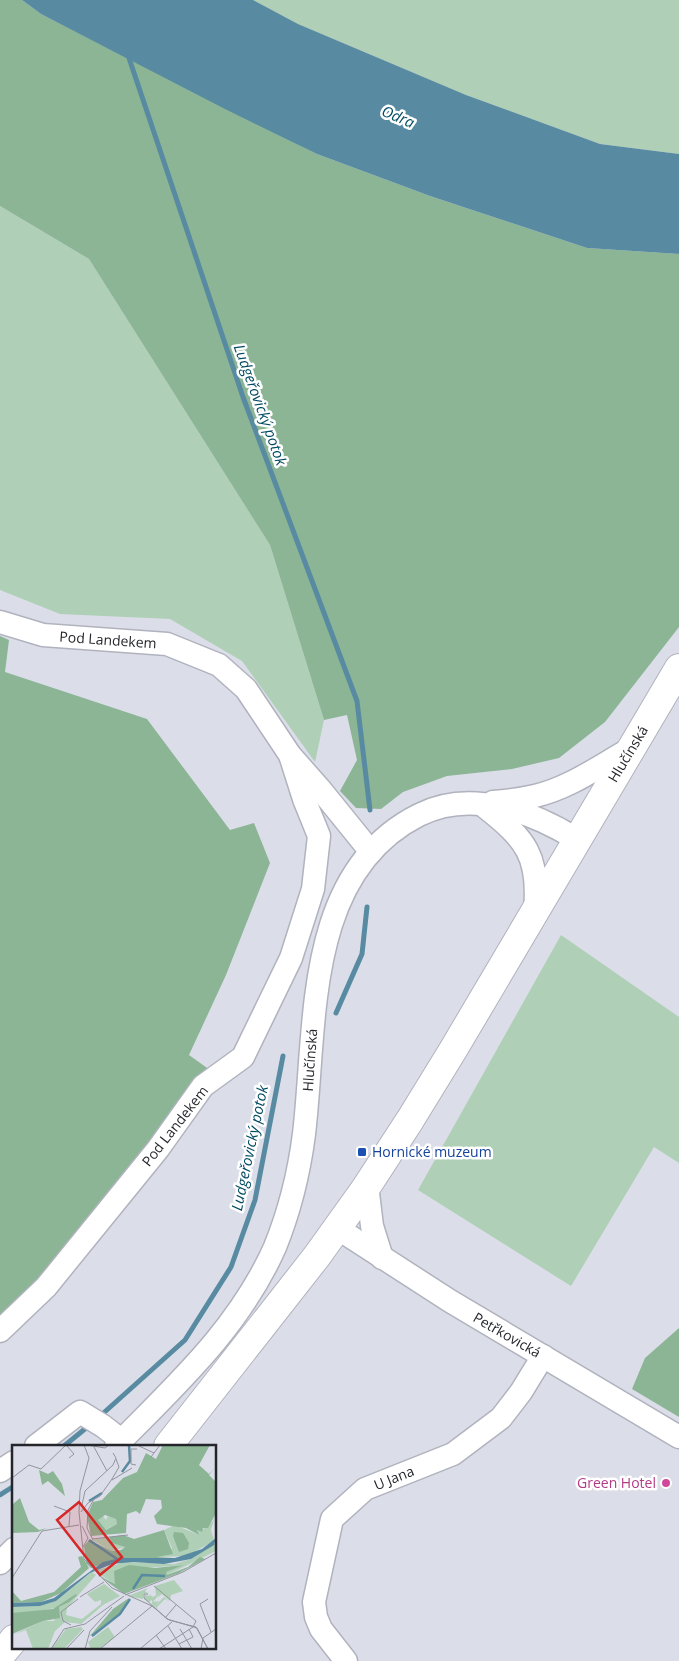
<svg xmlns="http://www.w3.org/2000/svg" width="679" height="1661" font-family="'Open Sans',sans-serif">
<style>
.green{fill:#afcfb6}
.forest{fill:#8bb595}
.water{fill:#588ba2}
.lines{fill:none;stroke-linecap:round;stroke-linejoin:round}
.stream{stroke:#588ba2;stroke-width:5}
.minor-casing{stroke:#b0b3be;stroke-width:25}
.major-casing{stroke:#b0b3be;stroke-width:30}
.minor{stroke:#fff;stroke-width:22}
.major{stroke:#fff;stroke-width:28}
.transit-dot{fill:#1a4fb4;stroke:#fff;stroke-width:2}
.hotel-dot{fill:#d1479c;stroke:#fff;stroke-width:2}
.labels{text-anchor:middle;stroke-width:5;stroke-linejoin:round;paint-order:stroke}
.street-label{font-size:14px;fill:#25262b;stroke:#fff}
.transit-label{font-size:14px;fill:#164399;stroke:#fff;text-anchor:start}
.hotel-label{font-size:14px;fill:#b23c85;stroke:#fff;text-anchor:end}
.water-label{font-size:15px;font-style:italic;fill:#004a62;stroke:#fff}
.inset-river{fill:none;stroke:#588ba2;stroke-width:2.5}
.inset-road{fill:none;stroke:#92949d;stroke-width:1}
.view{fill:#d62828;fill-opacity:0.15;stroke:#d62828;stroke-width:2.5}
.inset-edge{fill:none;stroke:#25262b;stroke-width:2.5}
</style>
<rect width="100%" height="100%" fill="#dbdee9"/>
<g class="green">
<path d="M 253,0 L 679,0 L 679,154 L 600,144 L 466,95 L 298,24 Z"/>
<path d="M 0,206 L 89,259 L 270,545 L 324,720 L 315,762 L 242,661 L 170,619 L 60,614 L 0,590 Z"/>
<path d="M 561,935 L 679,1017 L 679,1163 L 654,1147 L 571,1286 L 418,1190 Z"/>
</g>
<g class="forest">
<path d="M 0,0 L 22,0 L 41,14 L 317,154 L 430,196 L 587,248 L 679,254 L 679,627 L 605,722 L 559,758 L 512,769 L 447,776 L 403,792 L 381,809 L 356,808 L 340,791 L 357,760 L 347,715 L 324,720 L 270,545 L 89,259 L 0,206 Z"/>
<path d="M 0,636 L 9,640 L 5,672 L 147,719 L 230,830 L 254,823 L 270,863 L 226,975 L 189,1055 L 214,1073 L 154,1146 L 0,1323 Z"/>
<path d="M 679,1328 L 679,1417 L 632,1389 L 645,1358 Z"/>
</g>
<path class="water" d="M 22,0 L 253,0 L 298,24 L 466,95 L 600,144 L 679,154 L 679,254 L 587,248 L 430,196 L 317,154 L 225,109 L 41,14 Z"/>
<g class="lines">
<g class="stream">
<path d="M 130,55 L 129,58 L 243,397 L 357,701 L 370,810"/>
<path d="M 336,1013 L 362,954 L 367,907"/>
<path d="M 99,1417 L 185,1340 L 231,1267 L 255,1200 L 283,1056"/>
<path d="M 64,1446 L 91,1424"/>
<path d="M 0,1495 L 14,1486"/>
</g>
<g class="minor-casing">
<g id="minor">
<path d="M 0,622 L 43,635 L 167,644 L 219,665 L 246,689 L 290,755 L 320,789 L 371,852"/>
<path d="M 493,802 C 507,801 522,799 535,796 C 570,788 601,765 632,748"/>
<path d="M 485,807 C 526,839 540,857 535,911"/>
<path d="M 367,1185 L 372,1226 L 382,1258"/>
<path d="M 337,1228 L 450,1301 L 679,1437"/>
<path d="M 0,1331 L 46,1287 L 158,1149 L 203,1086 L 243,1057 L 291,958 L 313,889 L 319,836 L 304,799 L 290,755"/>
<path d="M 36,1446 L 80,1412 L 103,1426 L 121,1440"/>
<path d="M 116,1446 C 177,1384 239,1328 275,1247 C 290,1210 299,1173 304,1134 C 317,1026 303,873 419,815 C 470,789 531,811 576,839"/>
<path d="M 0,1471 L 14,1462"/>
<path d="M 0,1563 L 14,1549"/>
<path d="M 346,1661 L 321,1629 L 316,1617 L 314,1602 L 332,1519 L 365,1489 L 453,1454 L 501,1418 L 521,1392 L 543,1356"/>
</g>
</g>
<g class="major-casing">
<g id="major">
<path d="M 168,1446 L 317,1256 L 365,1189 L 410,1120 L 453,1050 L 679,668"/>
<path d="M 0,1656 L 14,1639"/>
</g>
</g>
<use href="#minor" class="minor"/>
<use href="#major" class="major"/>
</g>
<rect class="transit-dot" x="357" y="1147" width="10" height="10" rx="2.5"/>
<circle class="hotel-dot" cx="666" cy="1483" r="5"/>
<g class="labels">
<g class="street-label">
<text transform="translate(108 640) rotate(4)" y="5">Pod Landekem</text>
<text transform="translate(628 754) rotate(-59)" y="5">Hlučínská</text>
<text transform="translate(310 1060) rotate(-86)" y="5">Hlučínská</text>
<text transform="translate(175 1126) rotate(-52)" y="5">Pod Landekem</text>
<text transform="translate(507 1335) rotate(30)" y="5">Petřkovická</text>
<text transform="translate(394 1478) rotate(-22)" y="5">U Jana</text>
</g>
<g class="transit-label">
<text x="372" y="1157">Hornické muzeum</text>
</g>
<g class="hotel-label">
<text x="656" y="1488">Green Hotel</text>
</g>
<g class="water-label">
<text transform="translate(398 117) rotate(23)" y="5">Odra</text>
<text transform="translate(260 405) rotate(70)" y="5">Ludgeřovický potok</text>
<text transform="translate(250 1148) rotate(-78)" y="5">Ludgeřovický potok</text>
</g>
</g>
<g transform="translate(12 1445)">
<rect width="204" height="204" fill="#dbdee9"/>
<path d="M 204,68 L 199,85 L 202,95 L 198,98 L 175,111 L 145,112 L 155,109 L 160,103 L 152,85 L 163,80 L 187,90 L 185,85 L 189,86 L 201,76 ZM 91,71 L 94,75 L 96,71 L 104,74 L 105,79 L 93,85 L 86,75 ZM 97,92 L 101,98 L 113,102 L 100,106 L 80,95 ZM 204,98 L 204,106 L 155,130 L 153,127 L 172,120 L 105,125 L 103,139 L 82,126 L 114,117 L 162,119 L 179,114 ZM 80,127 L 84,130 L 55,163 L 54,170 L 70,174 L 89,159 L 89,155 L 83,157 L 75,149 L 92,139 L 108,151 L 91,160 L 69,179 L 53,177 L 43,186 L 36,204 L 21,204 L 14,185 L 0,190 L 31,176 L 42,176 L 47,162 L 14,169 L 0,168 L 0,162 L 28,161 L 44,156 ZM 162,135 L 171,146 L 159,150 L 158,156 L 150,149 L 145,153 L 148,148 L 141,157 L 147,156 L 143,161 L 152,152 L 157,156 L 153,154 L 145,162 L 146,165 L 140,159 L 140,155 L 137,157 L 132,154 L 133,150 L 139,151 L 135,148 L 131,149 L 131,154 L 116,151 L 136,143 L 133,146 L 141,152 L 144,150 L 143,141 ZM 69,182 L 71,184 L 52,204 L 39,204 L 54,184 ZM 96,182 L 103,192 L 87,204 L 79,204 L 76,197 Z" fill="#afcfb6"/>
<path d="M 148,0 L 198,0 L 187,20 L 197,29 L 203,23 L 197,30 L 204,37 L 204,68 L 196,83 L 191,83 L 190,87 L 185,85 L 187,90 L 174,83 L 145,79 L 142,71 L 150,63 L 149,55 L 134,54 L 128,69 L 124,66 L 115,69 L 114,88 L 79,91 L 75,71 L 81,57 L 90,55 L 111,33 L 125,27 L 134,8 L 144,14 L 150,2 ZM 93,70 L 104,74 L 105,79 L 94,85 L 86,75 ZM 27,25 L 36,29 L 41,26 L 50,39 L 53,51 L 36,36 L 30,40 ZM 8,53 L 17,77 L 27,85 L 35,83 L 26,87 L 0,88 L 0,55 L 1,59 ZM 152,85 L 161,109 L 145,112 L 162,113 L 108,113 L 79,123 L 74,118 L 72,101 L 77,95 L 100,106 L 109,105 L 113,102 L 100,98 L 97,92 L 111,90 L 122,94 ZM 162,87 L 171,88 L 177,98 L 176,104 L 167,107 L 161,91 ZM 70,111 L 77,123 L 49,148 L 29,157 L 0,158 L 0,146 L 9,156 L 42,147 L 69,122 L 66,112 ZM 188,112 L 193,114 L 167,128 L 112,149 L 86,130 L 103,139 L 102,126 L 117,120 L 143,123 L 172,120 L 154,127 L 155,130 L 176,122 ZM 64,149 L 65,150 L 57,157 L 47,162 L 48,173 L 31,176 L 0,189 L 0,168 L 41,164 ZM 117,153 L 108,168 L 77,192 L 101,164 Z" fill="#8bb595" fill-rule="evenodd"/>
<path d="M 204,93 L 202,100 L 179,114 L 152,119 L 121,117 L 100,119 L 78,128 L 44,156 L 28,161 L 0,162 L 0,158 L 29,157 L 42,153 L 91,117 L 108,113 L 163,113 L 190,104 Z" fill="#588ba2"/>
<path class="inset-river" d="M 110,27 L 118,16 L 117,0M 77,56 L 90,48M 77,95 L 105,114M 121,144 L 130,130 L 153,131M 80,191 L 108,169 L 118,154"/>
<path class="inset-road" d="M 54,0 L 62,9 L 57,13M 72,0 L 77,13 L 68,46 L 67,67 L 72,114 L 100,143 L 140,161M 75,0 L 93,3 L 97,0M 127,1 L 142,8M 82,2 L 95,26M 139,12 L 148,0M 124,20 L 119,19 L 119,4 L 125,4M 0,33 L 17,20 L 29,24 L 54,0M 100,35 L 120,23M 70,60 L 73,46 L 101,20 L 104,13 L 101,8M 42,61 L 58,67 L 57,81M 69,67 L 76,58 L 88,51 L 100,34 L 107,22 L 104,14M 70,81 L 76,93 L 71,102M 80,94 L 116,90M 81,95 L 75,83 L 76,65 L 82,54M 0,133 L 30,86 L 67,80M 142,141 L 184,176M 136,149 L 132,149 L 132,153 L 155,174 L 185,183 L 196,204M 113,150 L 171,127 L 204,108M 68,152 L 92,137M 196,154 L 188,159 L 199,187M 153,173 L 164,160M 59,180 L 51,176 L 49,167 L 66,154M 156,181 L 170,204M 168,184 L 180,204M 144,190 L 154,204M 167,199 L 181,192 L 177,184M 39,204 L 52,184 L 73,179 L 112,151M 54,204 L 72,185M 73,204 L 78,186 L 100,162M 88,204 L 140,161 L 157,175 L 184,182 L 196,204M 128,204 L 160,177M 147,204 L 181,182 L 184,176M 189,204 L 191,193 L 204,184"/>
<path class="view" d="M 67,57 L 110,112 L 88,130 L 45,75 Z"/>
<rect width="204" height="204" class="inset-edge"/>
</g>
</svg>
